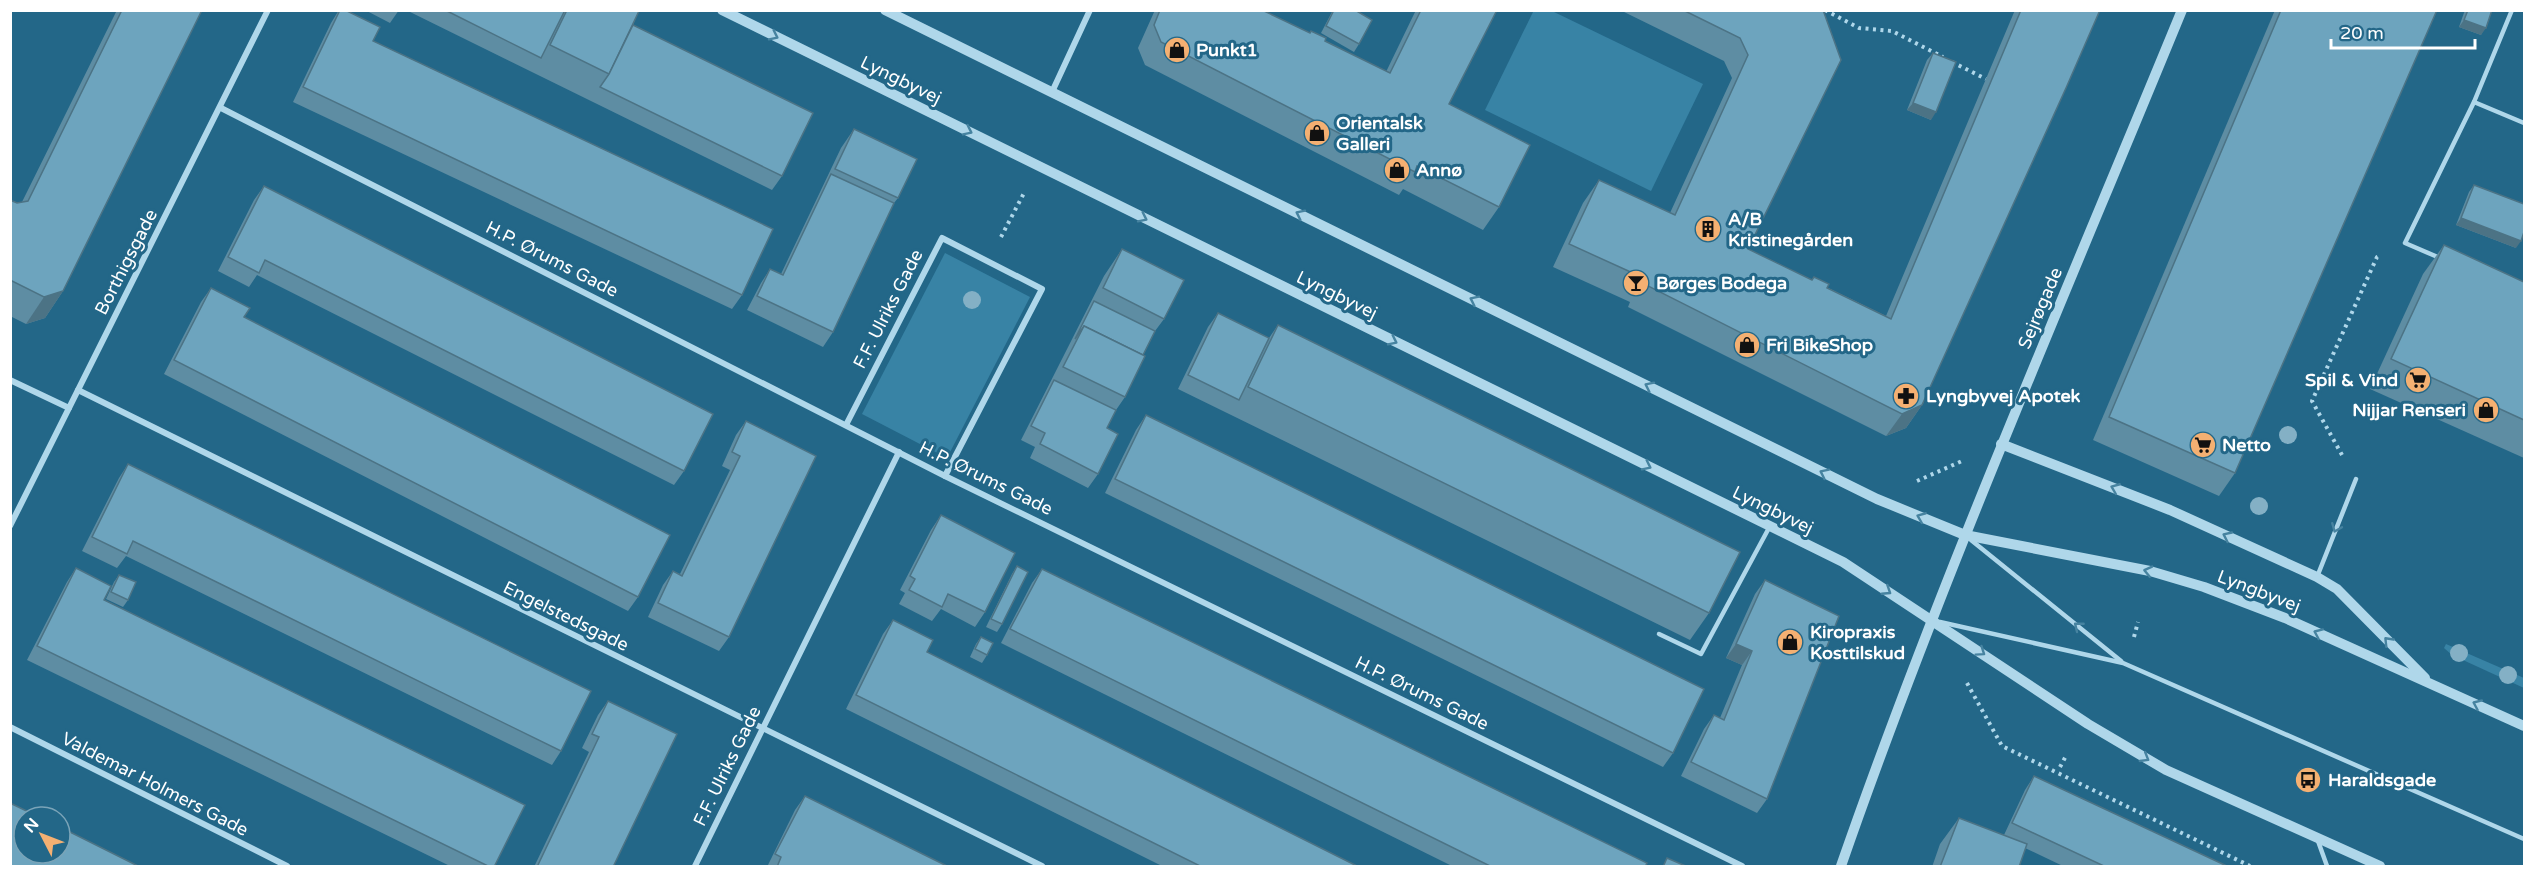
<svg xmlns="http://www.w3.org/2000/svg" width="2535" height="877" font-family="'Varela Round',sans-serif">
<style>
.green{fill:#3883a5}
.lines{fill:none;stroke-linecap:round;stroke-linejoin:round}
.path{stroke:#afd7ea;stroke-width:4;stroke-dasharray:3 4.5;stroke-linecap:butt}
.service{stroke:#afd7ea;stroke-width:4.5}
.minor{stroke:#afd7ea;stroke-width:6}
.tertiary{stroke:#afd7ea;stroke-width:10}
.tree{fill:#84b0c5}
.wall{fill:#5e8da3}
.shaded-wall{fill:#4c7385}
.building{fill:#6da4be;stroke:#4c7385;stroke-width:1.5}
.oneway{stroke:#4683a0}
.labels{text-anchor:middle;stroke-width:6;stroke-linejoin:round;paint-order:stroke}
.poi-label{font-size:18px;font-weight:bold;fill:#fff;stroke:#236788;text-anchor:start}
.street-label{font-size:18px;fill:#fff;stroke:#236788}
</style>
<rect width="100%" height="100%" fill="#236788"/>
<g class="green">
<path d="M 1534,10 L 1552,11 L 1703,84 L 1651,191 L 1485,110 Z"/>
<path d="M 945,253 L 1030,297 L 947,458 L 862,414 Z"/>
<path d="M 2446,644 L 2524,678 L 2524,688 L 2452,655 L 2444,648 Z"/>
</g>
<g class="lines">
<g class="path">
<path d="M 1825,10 L 1859,28 L 1892,31 L 1943,57"/>
<path d="M 1952,62 L 1986,79"/>
<path d="M 1001,237 L 1024,193"/>
<path d="M 2342,455 L 2312,401 L 2377,257 L 2381,255"/>
<path d="M 1917,481 L 1962,461"/>
<path d="M 2134,637 L 2138,622"/>
<path d="M 1967,683 L 2002,746 L 2250,866"/>
<path d="M 2060,767 L 2067,754"/>
</g>
<g class="service">
<path d="M 2474,102 L 2524,123"/>
<path d="M 2440,258 L 2405,243 L 2474,102 L 2512,10"/>
<path d="M 1971,540 L 2121,661"/>
<path d="M 2317,577 L 2356,479"/>
<path d="M 1940,622 L 2123,663 L 2524,839"/>
<path d="M 1659,634 L 1701,654 L 1770,526"/>
<path d="M 2318,841 L 2327,866"/>
</g>
<g class="minor">
<path d="M 1052,92 L 1090,10"/>
<path d="M 221,108 L 945,476 L 1742,866"/>
<path d="M 10,380 L 69,408"/>
<path d="M 78,390 L 1042,866"/>
<path d="M 846,425 L 942,238 L 1042,289 L 945,476"/>
<path d="M 10,526 L 268,10"/>
<path d="M 10,727 L 287,866"/>
<path d="M 695,866 L 899,452"/>
</g>
<g class="tertiary">
<path d="M 722,10 L 1843,562 L 2088,724 L 2166,770 L 2380,866"/>
<path d="M 885,10 L 1877,499 L 1965,535 L 2150,571 L 2204,587 L 2285,618 L 2524,726"/>
<path d="M 2001,444 L 2170,510 L 2317,577 L 2337,589 L 2425,678"/>
<path d="M 1841,866 C 1942,576 2065,295 2182,10"/>
</g>
</g>
<g class="tree">
<circle cx="972" cy="300" r="9"/>
<circle cx="2288" cy="435" r="9"/>
<circle cx="2259" cy="506" r="9"/>
<circle cx="2459" cy="653" r="9"/>
<circle cx="2508" cy="675" r="9"/>
</g>
<g class="wall">
<path d="M 117,10 L 202,10 L 63,291 L 45,318 L 26,324 L 10,316 L 10,200 L 17,203 L 22,202 Z"/>
<path d="M 339,10 L 373,41 L 742,295 L 732,309 L 293,102 L 331,23 Z"/>
<path d="M 365,10 L 399,10 L 390,23 Z"/>
<path d="M 406,10 L 639,10 L 633,25 L 782,176 L 772,190 Z"/>
<path d="M 1155,10 L 1262,10 L 1386,72 L 1416,10 L 1497,10 L 1449,104 L 1499,207 L 1483,230 L 1403,189 L 1399,195 L 1145,65 L 1138,48 Z"/>
<path d="M 1333,10 L 1355,10 L 1359,44 L 1354,52 L 1321,33 Z"/>
<path d="M 1620,10 L 1823,10 L 1748,249 L 1886,316 L 2015,10 L 2100,10 L 1922,405 L 1906,428 L 1886,436 L 1628,307 L 1630,302 L 1553,267 L 1583,203 L 1599,180 L 1670,213 L 1732,78 L 1724,61 Z"/>
<path d="M 2275,10 L 2437,10 L 2235,473 L 2219,496 L 2093,440 Z"/>
<path d="M 2465,10 L 2492,10 L 2481,35 L 2459,27 Z"/>
<path d="M 1933,53 L 1931,120 L 1907,110 L 1927,60 Z"/>
<path d="M 854,129 L 898,198 L 894,203 L 833,332 L 823,347 L 747,310 L 761,283 L 770,269 L 781,274 L 841,148 Z"/>
<path d="M 2474,185 L 2516,248 L 2456,225 L 2469,192 Z"/>
<path d="M 264,186 L 684,471 L 674,485 L 257,275 L 249,287 L 218,271 L 254,200 Z"/>
<path d="M 2444,245 L 2524,282 L 2524,458 L 2370,389 L 2423,274 Z"/>
<path d="M 1122,249 L 1164,319 L 1155,331 L 1143,355 L 1125,397 L 1116,410 L 1107,428 L 1098,474 L 1088,488 L 1030,458 L 1035,447 L 1021,440 L 1104,276 Z"/>
<path d="M 211,288 L 244,317 L 638,597 L 628,611 L 164,374 L 201,302 Z"/>
<path d="M 1218,313 L 1269,338 L 1278,325 L 1709,613 L 1690,640 L 1178,389 L 1208,327 Z"/>
<path d="M 1146,415 L 1673,753 L 1663,767 L 1105,493 L 1136,430 Z"/>
<path d="M 746,421 L 729,637 L 719,651 L 648,617 L 663,585 L 673,571 L 680,574 L 730,470 L 722,466 L 736,435 Z"/>
<path d="M 128,464 L 561,751 L 552,765 L 126,556 L 117,568 L 82,551 L 119,478 Z"/>
<path d="M 941,515 L 985,612 L 975,627 L 941,609 L 932,621 L 899,604 L 905,593 L 900,590 L 931,530 Z"/>
<path d="M 1017,566 L 1002,624 L 997,632 L 986,627 L 1012,574 Z"/>
<path d="M 76,568 L 104,600 L 494,867 L 452,867 L 27,660 L 67,582 Z"/>
<path d="M 1042,569 L 1645,867 L 1454,867 L 1001,643 L 1032,583 Z"/>
<path d="M 119,575 L 128,600 L 123,607 L 106,599 L 114,582 Z"/>
<path d="M 1765,580 L 1767,799 L 1757,813 L 1681,776 L 1704,729 L 1714,715 L 1720,718 L 1742,665 L 1726,658 L 1755,594 Z"/>
<path d="M 893,620 L 927,652 L 1359,867 L 1164,867 L 846,709 L 883,634 Z"/>
<path d="M 981,637 L 987,655 L 982,663 L 970,657 L 976,644 Z"/>
<path d="M 608,701 L 613,867 L 534,867 L 589,752 L 582,748 L 598,715 Z"/>
<path d="M 2034,776 L 2229,867 L 2065,867 L 2025,848 L 2019,867 L 1932,867 L 1940,844 L 1959,818 L 2004,835 L 2025,790 Z"/>
<path d="M 805,796 L 949,867 L 767,867 L 795,810 Z"/>
</g>
<g class="shaded-wall">
<path d="M 2464,20 L 2486,28 L 2481,35 L 2459,27 Z"/>
<path d="M 1913,103 L 1936,112 L 1931,120 L 1907,110 Z"/>
<path d="M 2461,218 L 2521,241 L 2516,248 L 2456,225 Z"/>
<path d="M 63,291 L 45,318 L 26,324 L 44,297 Z"/>
<path d="M 1922,405 L 1906,428 L 1886,436 L 1902,414 Z"/>
<path d="M 1736,644 L 1752,651 L 1742,665 L 1726,658 Z"/>
</g>
<g class="building">
<path d="M 122,10 L 202,10 L 63,291 L 44,297 L 10,280 L 10,200 L 17,203 L 28,201 Z"/>
<path d="M 340,10 L 345,10 L 380,27 L 373,41 L 773,229 L 742,295 L 303,87 Z"/>
<path d="M 445,10 L 565,10 L 541,58 Z"/>
<path d="M 567,10 L 639,11 L 609,74 L 550,45 Z"/>
<path d="M 1160,10 L 1262,10 L 1310,33 L 1311,31 L 1326,38 L 1325,41 L 1390,73 L 1421,10 L 1497,10 L 1449,104 L 1530,145 L 1499,207 L 1417,166 L 1415,172 L 1161,42 L 1154,25 Z"/>
<path d="M 1334,10 L 1355,10 L 1372,20 L 1359,44 L 1326,26 Z"/>
<path d="M 1683,10 L 1823,10 L 1841,60 L 1748,249 L 1812,280 L 1814,277 L 1829,284 L 1827,288 L 1891,319 L 2021,10 L 2100,10 L 2066,88 L 1922,405 L 1902,414 L 1644,284 L 1646,279 L 1569,244 L 1599,180 L 1675,215 L 1748,55 L 1740,38 Z"/>
<path d="M 2281,10 L 2437,10 L 2235,473 L 2109,417 Z"/>
<path d="M 2468,10 L 2492,10 L 2486,28 L 2464,20 Z"/>
<path d="M 633,25 L 813,113 L 782,176 L 600,87 L 609,74 Z"/>
<path d="M 1933,53 L 1956,62 L 1936,112 L 1913,103 Z"/>
<path d="M 854,129 L 917,159 L 898,198 L 835,169 Z"/>
<path d="M 831,174 L 894,203 L 833,332 L 757,296 L 770,269 L 783,275 Z"/>
<path d="M 2474,185 L 2524,204 L 2524,232 L 2521,241 L 2461,218 Z"/>
<path d="M 264,186 L 713,414 L 684,471 L 265,260 L 259,273 L 228,257 Z"/>
<path d="M 2444,245 L 2524,282 L 2524,420 L 2391,359 Z"/>
<path d="M 1122,249 L 1184,280 L 1164,319 L 1103,288 Z"/>
<path d="M 211,288 L 250,308 L 244,317 L 670,535 L 638,597 L 174,360 Z"/>
<path d="M 1094,301 L 1155,331 L 1143,355 L 1084,326 L 1075,339 Z"/>
<path d="M 1218,313 L 1269,338 L 1239,400 L 1188,375 Z"/>
<path d="M 1278,325 L 1740,552 L 1709,613 L 1248,387 Z"/>
<path d="M 1084,326 L 1145,356 L 1125,397 L 1063,367 Z"/>
<path d="M 1054,380 L 1116,410 L 1107,428 L 1118,434 L 1098,474 L 1040,444 L 1045,433 L 1031,426 Z"/>
<path d="M 1146,415 L 1704,689 L 1673,753 L 1115,479 Z"/>
<path d="M 746,421 L 816,456 L 729,637 L 658,603 L 673,571 L 682,576 L 740,456 L 732,452 Z"/>
<path d="M 128,464 L 591,691 L 561,751 L 133,541 L 127,554 L 92,537 Z"/>
<path d="M 941,515 L 1015,553 L 985,612 L 948,594 L 942,607 L 909,590 L 915,579 L 910,576 Z"/>
<path d="M 1017,566 L 1028,572 L 1002,624 L 991,619 Z"/>
<path d="M 76,568 L 111,586 L 104,600 L 525,805 L 494,867 L 490,867 L 37,646 Z"/>
<path d="M 1042,569 L 1647,863 L 1645,867 L 1492,867 L 1010,629 Z"/>
<path d="M 119,575 L 136,582 L 128,600 L 111,592 Z"/>
<path d="M 1765,580 L 1839,616 L 1767,799 L 1691,762 L 1714,715 L 1724,720 L 1752,651 L 1736,644 Z"/>
<path d="M 893,620 L 933,640 L 927,652 L 1359,867 L 1202,867 L 856,695 Z"/>
<path d="M 981,637 L 993,643 L 987,655 L 975,649 Z"/>
<path d="M 608,701 L 677,734 L 613,867 L 537,867 L 599,737 L 592,734 Z"/>
<path d="M 2034,776 L 2229,867 L 2106,867 L 2012,823 Z"/>
<path d="M 805,796 L 949,867 L 777,867 L 781,857 L 775,854 Z"/>
<path d="M 10,803 L 39,817 L 24,817 L 24,853 L 60,853 L 60,827 L 140,867 L 10,867 Z"/>
<path d="M 1959,818 L 2027,844 L 2019,867 L 1940,867 Z"/>
<path d="M 1667,858 L 1688,867 L 1663,867 Z"/>
</g>
<defs><path id="oneway-chevron" d="M-2-3.5L2.5 0L-2 3.5" fill="none" stroke-width="1.6" stroke-linecap="round" stroke-linejoin="round" transform="scale(1.5)"/></defs>
<g class="oneway">
<use href="#oneway-chevron" transform="translate(774 36) rotate(26)"/>
<use href="#oneway-chevron" transform="translate(968 131) rotate(26)"/>
<use href="#oneway-chevron" transform="translate(1300 214) rotate(-154)"/>
<use href="#oneway-chevron" transform="translate(1143 218) rotate(26)"/>
<use href="#oneway-chevron" transform="translate(1474 300) rotate(-154)"/>
<use href="#oneway-chevron" transform="translate(1393 341) rotate(26)"/>
<use href="#oneway-chevron" transform="translate(1649 386) rotate(-154)"/>
<use href="#oneway-chevron" transform="translate(1647 466) rotate(26)"/>
<use href="#oneway-chevron" transform="translate(1824 473) rotate(-154)"/>
<use href="#oneway-chevron" transform="translate(2115 488) rotate(-158)"/>
<use href="#oneway-chevron" transform="translate(1921 517) rotate(-158)"/>
<use href="#oneway-chevron" transform="translate(2336 528) rotate(112)"/>
<use href="#oneway-chevron" transform="translate(2227 536) rotate(-155)"/>
<use href="#oneway-chevron" transform="translate(2148 571) rotate(-167)"/>
<use href="#oneway-chevron" transform="translate(1887 591) rotate(33)"/>
<use href="#oneway-chevron" transform="translate(2078 626) rotate(-141)"/>
<use href="#oneway-chevron" transform="translate(2318 633) rotate(-156)"/>
<use href="#oneway-chevron" transform="translate(2388 641) rotate(-134)"/>
<use href="#oneway-chevron" transform="translate(1981 652) rotate(34)"/>
<use href="#oneway-chevron" transform="translate(2477 704) rotate(-156)"/>
<use href="#oneway-chevron" transform="translate(2145 758) rotate(31)"/>
</g>
<defs>
<g id="shop-disc" transform="scale(1.35)"><circle r="9.5" fill="#f4b072" stroke="#236788"/><path d="M-5-2.5h2.3a2.7 3.5 0 0 1 5.4 0H5L5.5 6h-11ZM-1.5-2.5h3a1.5 2.3 0 0 0-3 0Z" fill="#111"/></g>
<g id="building-disc" transform="scale(1.35)"><circle r="9.5" fill="#f4b072" stroke="#236788"/><path d="M-4-6H4V6H1V3H-1V6H-4ZM-2.5-4.3h1.7v1.8h-1.7ZM.8-4.3h1.7v1.8H.8ZM-2.5-1h1.7V.8h-1.7ZM.8-1h1.7V.8H.8Z" fill="#111"/></g>
<g id="bar-disc" transform="scale(1.35)"><circle r="9.5" fill="#f4b072" stroke="#236788"/><path d="M-6-5H6L.8 .8V4.5H3.5V6h-7V4.5H-.8V.8Z" fill="#111"/></g>
<g id="supermarket-disc" transform="scale(1.35)"><circle r="9.5" fill="#f4b072" stroke="#236788"/><path d="M-6-5.5h2.5l.6 2H6L4.5 2H-2.5L-4.4-4H-6ZM-1.5 3.2a1.3 1.3 0 1 0 .1 0ZM3 3.2a1.3 1.3 0 1 0 .1 0Z" fill="#111"/></g>
<g id="pharmacy-disc" transform="scale(1.35)"><circle r="9.5" fill="#f4b072" stroke="#236788"/><path d="M-2-6h4v4h4v4h-4v4h-4v-4h-4v-4h4Z" fill="#111"/></g>
<g id="bus-disc" transform="scale(1.35)"><circle r="9.5" fill="#f4b072" stroke="#236788"/><path d="M-5-6H5V4H4V6H2V4H-2V6H-4V4H-5ZM-3.5-4V0h7V-4ZM-3.5 1.2v1.5H-2V1.2ZM2 1.2v1.5H3.5V1.2Z" fill="#111"/></g>
</defs>
<g fill-rule="evenodd">
<use href="#shop-disc" x="1177" y="50"/>
<use href="#shop-disc" x="1317" y="133"/>
<use href="#shop-disc" x="1397" y="170"/>
<use href="#building-disc" x="1708" y="229"/>
<use href="#bar-disc" x="1636" y="283"/>
<use href="#shop-disc" x="1747" y="345"/>
<use href="#supermarket-disc" x="2418" y="380"/>
<use href="#pharmacy-disc" x="1906" y="396"/>
<use href="#shop-disc" x="2486" y="410"/>
<use href="#supermarket-disc" x="2203" y="445"/>
<use href="#shop-disc" x="1790" y="642"/>
<use href="#bus-disc" x="2308" y="780"/>
</g>
<g class="labels">
<g class="poi-label">
<text x="1196" y="56">Punkt1</text>
<text x="1336" y="129">Orientalsk<tspan x="1336" dy="21">Galleri</tspan></text>
<text x="1416" y="176">Annø</text>
<text x="1728" y="225">A/B<tspan x="1728" dy="21">Kristinegården</tspan></text>
<text x="1656" y="289">Børges Bodega</text>
<text x="1766" y="351">Fri BikeShop</text>
<text x="2398" y="386" text-anchor="end">Spil &amp; Vind</text>
<text x="1926" y="402">Lyngbyvej Apotek</text>
<text x="2466" y="416" text-anchor="end">Nijjar Renseri</text>
<text x="2222" y="451">Netto</text>
<text x="1810" y="638">Kiropraxis<tspan x="1810" dy="21">Kosttilskud</tspan></text>
<text x="2328" y="786">Haraldsgade</text>
</g>
<g class="street-label">
<text transform="translate(901 80) rotate(26)" y="6">Lyngbyvej</text>
<text transform="translate(552 259) rotate(27)" y="6">H.P. Ørums Gade</text>
<text transform="translate(126 262) rotate(-63)" y="6">Borthigsgade</text>
<text transform="translate(1337 295) rotate(26)" y="6">Lyngbyvej</text>
<text transform="translate(2040 308) rotate(-67)" y="6">Sejrøgade</text>
<text transform="translate(888 309) rotate(-63)" y="6">F.F. Ulriks Gade</text>
<text transform="translate(986 478) rotate(26)" y="6">H.P. Ørums Gade</text>
<text transform="translate(1773 510) rotate(26)" y="6">Lyngbyvej</text>
<text transform="translate(2259 591) rotate(21)" y="6">Lyngbyvej</text>
<text transform="translate(566 616) rotate(26)" y="6">Engelstedsgade</text>
<text transform="translate(1422 693) rotate(26)" y="6">H.P. Ørums Gade</text>
<text transform="translate(727 766) rotate(-64)" y="6">F.F. Ulriks Gade</text>
<text transform="translate(155 784) rotate(27)" y="6">Valdemar Holmers Gade</text>
</g>
</g>
<rect width="2535" height="877" fill="none" stroke="#ffffff" stroke-width="24"/>
<g transform="translate(42 835) rotate(312)"><circle r="28" fill="#236788" stroke="#7ba4b8" stroke-width="1.5"/>
<path d="M0-4.5L10 22L0 15L-10 22Z" fill="#f4b072"/>
<text y="-9" font-size="16" font-weight="bold" text-anchor="middle" fill="#ffffff">N</text>
</g>
<path d="M2331 39v9h144v-9" fill="none" stroke="#ffffff" stroke-width="3"/>
<text x="2340" y="39" font-size="18" fill="#ffffff" stroke="#236788" stroke-width="4.5" paint-order="stroke">20 m</text>
</svg>
